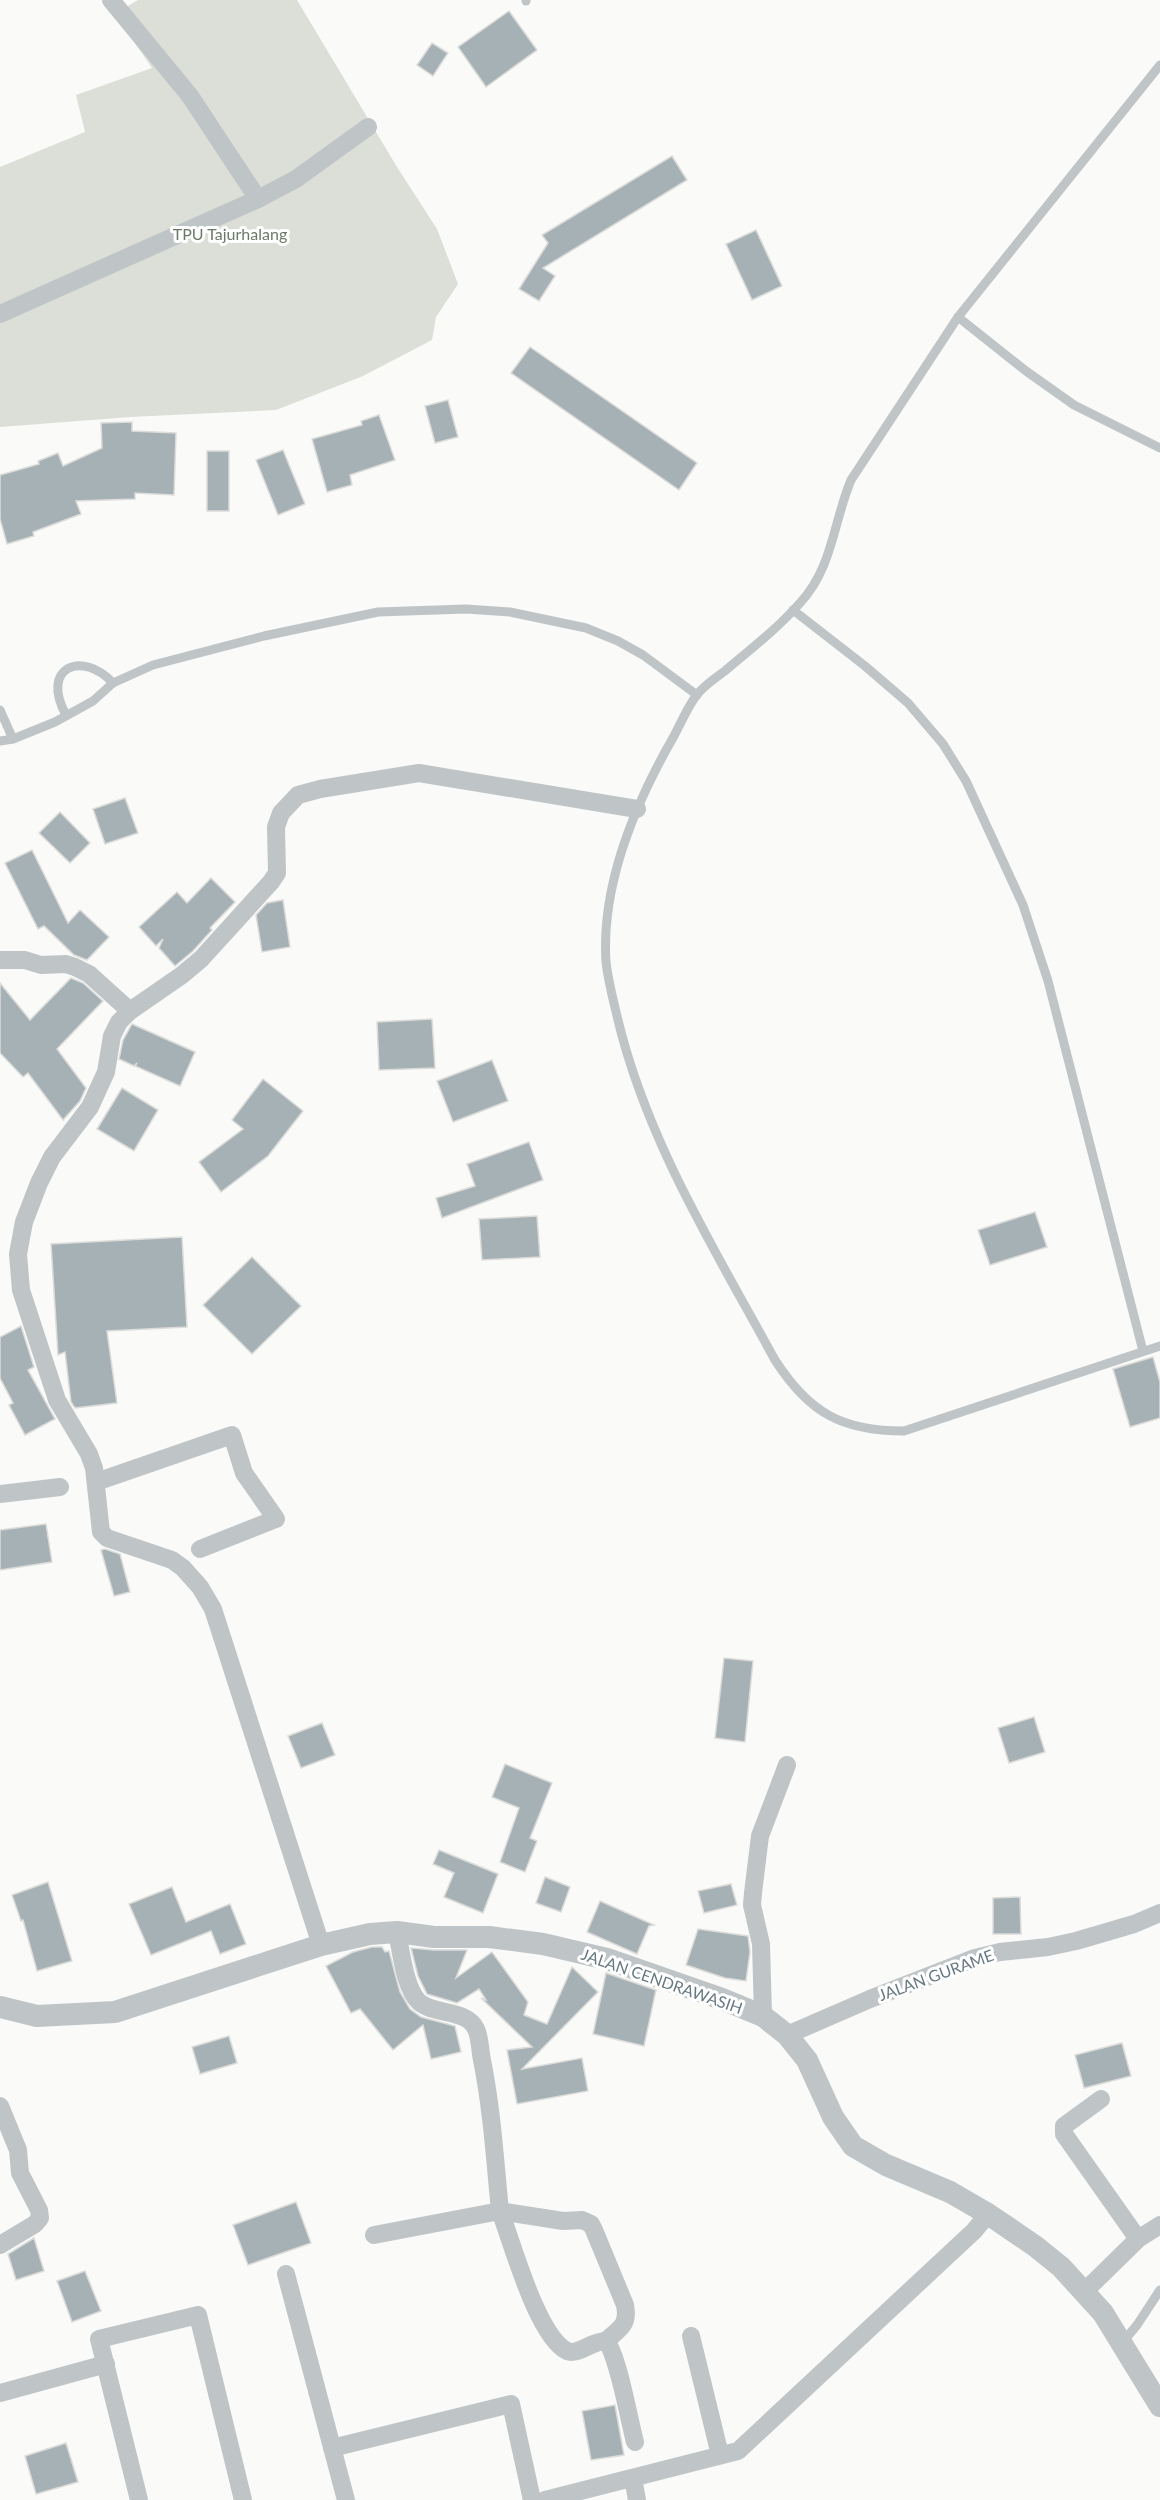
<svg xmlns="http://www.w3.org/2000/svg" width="1160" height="2500" font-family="Lato,sans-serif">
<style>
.green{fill:#dbdfd7}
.building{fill:#a6b1b5;stroke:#dcdcda;stroke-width:1.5}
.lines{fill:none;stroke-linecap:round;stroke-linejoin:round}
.service{stroke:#bfc5c7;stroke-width:9}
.minor{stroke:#bfc5c7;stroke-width:18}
.tertiary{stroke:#bfc5c7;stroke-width:22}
.labels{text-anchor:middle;stroke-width:6;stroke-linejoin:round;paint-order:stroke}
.park-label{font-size:16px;fill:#6b7a65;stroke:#fff}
.street-label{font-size:16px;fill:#667981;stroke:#fff}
</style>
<rect width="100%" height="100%" fill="#fafaf8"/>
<path class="green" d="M 138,0 L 297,0 L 397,167 L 437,229 L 458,284 L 436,317 L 432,340 L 363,376 L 276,410 L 130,417 L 0,427 L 0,167 L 85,132 L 76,95 L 152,68 L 115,14 Z"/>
<g class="building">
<path d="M 509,11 L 537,50 L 486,87 L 458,47 Z"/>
<path d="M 432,43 L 448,53 L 433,76 L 417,65 Z"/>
<path d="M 672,156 L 687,180 L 543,268 L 555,276 L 539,301 L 519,289 L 548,243 L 542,235 Z"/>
<path d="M 756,230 L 782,286 L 752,300 L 726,244 Z"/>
<path d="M 530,347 L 697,463 L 679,490 L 511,373 Z"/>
<path d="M 448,400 L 458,437 L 435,443 L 425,406 Z"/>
<path d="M 379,415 L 395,460 L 350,475 L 352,485 L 327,492 L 312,439 L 362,425 L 361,421 Z"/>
<path d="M 132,422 L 132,431 L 176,433 L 174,495 L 135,493 L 135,499 L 76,501 L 81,514 L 33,532 L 34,536 L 7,544 L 0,519 L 0,475 L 39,464 L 38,461 L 58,453 L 63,466 L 102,448 L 101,423 Z"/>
<path d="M 283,450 L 305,504 L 278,515 L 256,460 Z"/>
<rect x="207" y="451" width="22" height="60"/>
<path d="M 125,798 L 138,833 L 105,844 L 93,809 Z"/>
<path d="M 60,812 L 90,843 L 70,863 L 39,833 Z"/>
<path d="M 32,850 L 68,923 L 80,910 L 109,937 L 87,960 L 74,955 L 44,926 L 38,929 L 5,863 Z"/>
<path d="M 211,878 L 235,902 L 210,928 L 212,930 L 193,951 L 175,966 L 159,948 L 163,939 L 156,946 L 139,927 L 177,892 L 187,903 Z"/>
<path d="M 283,900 L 290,947 L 262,952 L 256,915 L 267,903 Z"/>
<path d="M 71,978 L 83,983 L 103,1001 L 57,1049 L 86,1088 L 80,1101 L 63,1120 L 28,1073 L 23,1077 L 0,1053 L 0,983 L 30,1020 Z"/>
<path d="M 432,1019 L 435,1068 L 379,1070 L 377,1022 Z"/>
<path d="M 132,1024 L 195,1052 L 180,1086 L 135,1066 L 137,1063 L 134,1066 L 119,1059 L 123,1040 Z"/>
<path d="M 492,1060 L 508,1101 L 453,1122 L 437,1081 Z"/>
<path d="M 263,1079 L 303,1111 L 268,1156 L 221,1192 L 199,1162 L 243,1129 L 232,1120 Z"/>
<path d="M 122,1088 L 158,1110 L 134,1151 L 97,1129 Z"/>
<path d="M 529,1142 L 543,1180 L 442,1218 L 436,1198 L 475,1186 L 467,1164 Z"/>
<path d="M 1035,1212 L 1047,1247 L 990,1265 L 978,1230 Z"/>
<path d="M 537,1216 L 540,1257 L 482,1260 L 479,1219 Z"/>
<path d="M 182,1237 L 187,1327 L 107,1331 L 117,1403 L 75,1408 L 71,1402 L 65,1352 L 58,1355 L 51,1244 Z"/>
<path d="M 252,1257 L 301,1306 L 252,1354 L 203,1305 Z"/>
<path d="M 21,1326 L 34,1367 L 28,1370 L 55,1419 L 25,1435 L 9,1405 L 13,1403 L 0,1378 L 0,1337 Z"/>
<path d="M 1153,1357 L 1160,1382 L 1160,1418 L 1130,1427 L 1113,1369 Z"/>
<path d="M 46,1524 L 52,1562 L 0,1570 L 0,1530 Z"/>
<path d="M 105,1549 L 120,1554 L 130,1592 L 114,1596 L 101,1550 Z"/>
<path d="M 724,1658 L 753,1661 L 745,1742 L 715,1738 Z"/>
<path d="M 1034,1717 L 1045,1752 L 1009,1763 L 998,1728 Z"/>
<path d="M 322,1723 L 335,1755 L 301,1768 L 288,1736 Z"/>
<path d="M 505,1764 L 552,1783 L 530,1838 L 537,1841 L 525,1872 L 500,1862 L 519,1808 L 492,1797 Z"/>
<path d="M 439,1850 L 498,1874 L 483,1913 L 444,1897 L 454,1873 L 433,1864 Z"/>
<path d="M 545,1877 L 570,1887 L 561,1912 L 536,1903 Z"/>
<path d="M 48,1882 L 72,1961 L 37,1971 L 23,1920 L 21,1921 L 12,1895 Z"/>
<path d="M 731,1884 L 737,1905 L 704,1913 L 698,1891 Z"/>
<path d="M 172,1887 L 186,1922 L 230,1904 L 246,1944 L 220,1954 L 211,1931 L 151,1955 L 129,1904 Z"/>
<path d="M 1020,1897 L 1021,1934 L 993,1934 L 993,1898 Z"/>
<path d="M 600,1901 L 654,1925 L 649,1926 L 637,1954 L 587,1932 Z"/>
<path d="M 698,1929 L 748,1936 L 750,1952 L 746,1981 L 725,1978 L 686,1965 Z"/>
<path d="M 372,1947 L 382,1947 L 385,1952 L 389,1951 L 400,1992 L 410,2009 L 421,2017 L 455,2026 L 461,2052 L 431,2059 L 423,2025 L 393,2050 L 360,2009 L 351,2013 L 326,1966 L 353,1952 Z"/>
<path d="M 411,1948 L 434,1950 L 467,1950 L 456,1978 L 492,1952 L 528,2002 L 524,2015 L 547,2024 L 572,1967 L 598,1992 L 522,2069 L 582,2058 L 588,2091 L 517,2104 L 507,2050 L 532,2047 L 481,1998 L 486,2000 L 479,1989 L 457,2003 L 427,1994 L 418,1976 Z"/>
<path d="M 606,1973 L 656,1990 L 644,2046 L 593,2034 Z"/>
<path d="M 229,2036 L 237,2063 L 200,2074 L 192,2047 Z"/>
<path d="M 1122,2043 L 1131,2076 L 1084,2088 L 1075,2055 Z"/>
<path d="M 296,2202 L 311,2243 L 248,2265 L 233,2225 Z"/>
<path d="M 34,2238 L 44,2271 L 16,2280 L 8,2254 Z"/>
<path d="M 85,2271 L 101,2311 L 72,2322 L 57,2281 Z"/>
<path d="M 615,2405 L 624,2455 L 591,2460 L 582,2411 Z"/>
<path d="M 66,2443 L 78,2482 L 36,2494 L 25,2456 Z"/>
</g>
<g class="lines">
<g class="service">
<path d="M 526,1 L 526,0"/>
<path d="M 1160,65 L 958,317 L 851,480 C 833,523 833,567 800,603 C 778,628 751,649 726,670 C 716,678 703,686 696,696 C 687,708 681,723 674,736 C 636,802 601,885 606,962 C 608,980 613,999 617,1016 C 646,1140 715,1250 775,1360 C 809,1413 842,1431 904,1431 L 1160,1346"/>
<path d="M 958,317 L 1026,371 L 1074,405 L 1160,448"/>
<path d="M 793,610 L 865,666 L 908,703 L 943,744 L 966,781 L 1023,905 L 1048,981 L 1143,1351"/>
<path d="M 0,710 L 13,739"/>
<path d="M 66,715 C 40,668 81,649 113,683"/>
<path d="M 0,741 L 13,739 L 55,722 L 93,701 L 113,683 L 153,665 L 264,636 L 378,612 L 466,609 L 510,612 L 586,628 L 618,641 L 643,655 L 697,695"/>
<path d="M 1122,2343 L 1137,2325 L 1160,2290"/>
</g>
<g class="minor">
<path d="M 111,0 L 190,96 L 258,199 L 296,179 L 368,127"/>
<path d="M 0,314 L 258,199"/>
<path d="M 0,960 L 25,960 L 41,965 L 66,964 L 75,967 L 89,974 L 130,1011"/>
<path d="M 96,1482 L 232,1435 L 244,1473 L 276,1519 L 200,1549"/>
<path d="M 0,1494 L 60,1487"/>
<path d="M 397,1932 C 401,1951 405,1989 419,2002 C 434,2015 467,2009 476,2029 C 480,2037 480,2050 482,2060 C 492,2110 495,2160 500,2211 L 563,2221 L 582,2220 L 591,2224 L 594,2230 L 625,2305 C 629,2325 620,2328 606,2341"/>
<path d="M 321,1945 L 213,1609 L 200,1587 L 183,1568 L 172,1560 L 107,1538 L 101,1532 L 94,1468 L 89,1454 L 57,1400 L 21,1290 L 18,1254 L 24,1222 L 39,1183 L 52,1157 L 90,1107 L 106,1072 L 112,1036 L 119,1022 L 130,1011 L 182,975 L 201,959 L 271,882 L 277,873 L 276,827 L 281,813 L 298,795 L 320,789 L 419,773 L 637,809"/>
<path d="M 763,2016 L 761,1944 L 752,1905 L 753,1893 L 760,1836 L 787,1765"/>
<path d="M 787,2035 L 870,1999 L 975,1958 L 1000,1952 L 1048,1947 L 1076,1941 L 1134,1924 L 1160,1913"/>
<path d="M 1101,2099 L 1064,2126 L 1064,2134 L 1138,2239"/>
<path d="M 0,2106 L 18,2150 L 20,2173 L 39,2210 L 40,2218 L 35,2224 L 0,2245"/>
<path d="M 374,2235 L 500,2211 C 512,2242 537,2336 567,2351 C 578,2356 593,2340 606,2341 C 618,2355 629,2420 635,2442"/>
<path d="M 286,2274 L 346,2500"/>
<path d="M 1085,2291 L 1138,2239 L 1160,2225"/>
<path d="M 691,2336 L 720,2455"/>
<path d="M 0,2393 L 106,2364"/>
<path d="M 332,2448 L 511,2404 L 532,2500"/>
<path d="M 633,2478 L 637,2500"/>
<path d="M 139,2500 L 99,2339 L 198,2315 L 243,2500"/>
<path d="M 545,2500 L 738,2451 L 974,2231 L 988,2214"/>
</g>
<path class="tertiary" d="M 0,2007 L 37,2016 L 115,2012 L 321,1945 L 370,1934 L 397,1932 L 434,1937 L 489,1937 L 543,1944 L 607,1959 L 722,1999 L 763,2016 L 787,2035 L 807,2060 L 833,2117 L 853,2146 L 886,2165 L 950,2192 L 988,2214 L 1035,2246 L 1061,2267 L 1103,2313 L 1160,2406"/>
</g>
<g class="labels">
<g class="park-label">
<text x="230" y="240">TPU Tajurhalang</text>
</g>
<g class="street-label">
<text transform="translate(936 1975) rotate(-20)" y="6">JALAN GURAME</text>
<text transform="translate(662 1981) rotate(19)" y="6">JALAN CENDRAWASIH</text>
</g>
</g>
</svg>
